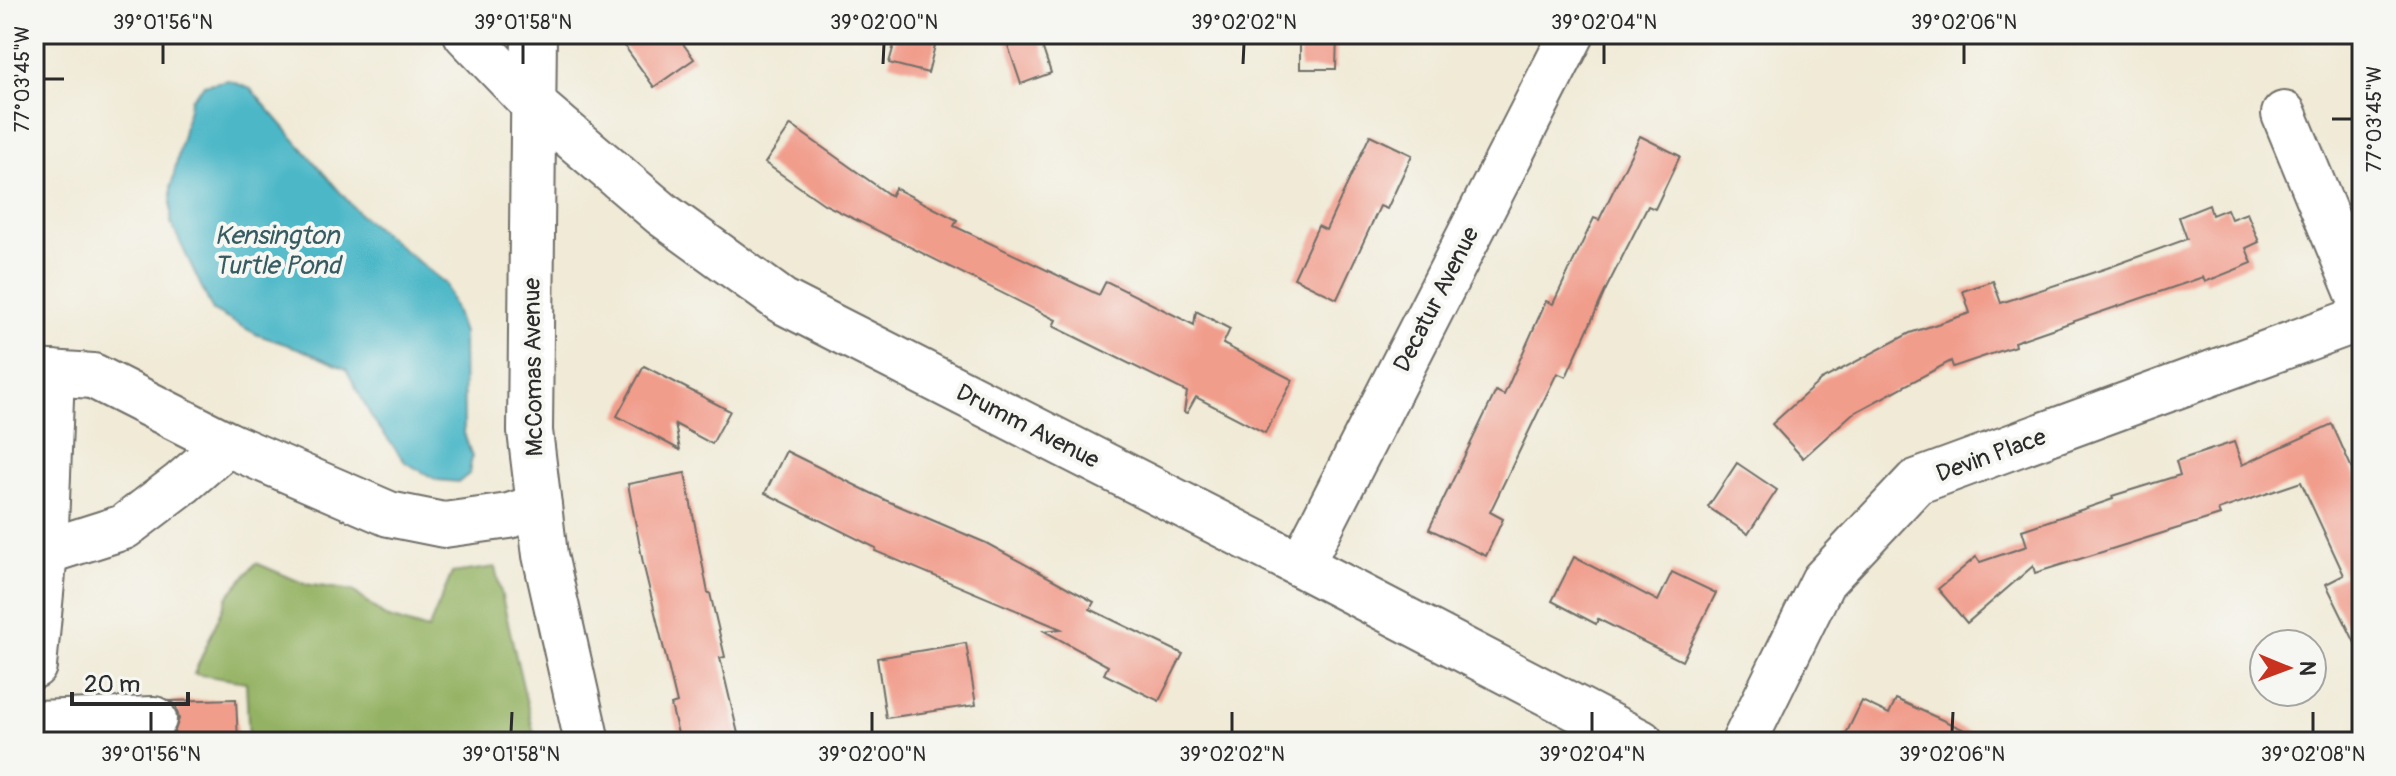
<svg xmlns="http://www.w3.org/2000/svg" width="2396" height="776" font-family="Pangolin,sans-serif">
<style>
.forest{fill:#94b264;stroke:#606e48;stroke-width:2}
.water{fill:#4bb7c7;stroke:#3b7179;stroke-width:2}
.building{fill:#f19d8c}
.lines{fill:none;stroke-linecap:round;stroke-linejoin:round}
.minor-casing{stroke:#706e67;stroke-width:48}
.minor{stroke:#fff;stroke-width:44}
.ticks{fill:none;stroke:#2b2b2b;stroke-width:3}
.labels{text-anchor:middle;stroke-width:8;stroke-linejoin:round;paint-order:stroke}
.street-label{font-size:24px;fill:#2b2b2b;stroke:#f6f6f2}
.water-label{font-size:26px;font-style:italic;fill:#365c62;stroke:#f6f6f2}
.neatline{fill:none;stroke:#2b2b2b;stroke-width:3}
.ticks-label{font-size:20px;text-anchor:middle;fill:#2b2b2b}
</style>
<rect width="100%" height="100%" fill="#f6f6f2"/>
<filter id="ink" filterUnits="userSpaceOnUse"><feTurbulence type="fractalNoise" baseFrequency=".0125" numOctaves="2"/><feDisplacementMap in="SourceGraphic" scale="16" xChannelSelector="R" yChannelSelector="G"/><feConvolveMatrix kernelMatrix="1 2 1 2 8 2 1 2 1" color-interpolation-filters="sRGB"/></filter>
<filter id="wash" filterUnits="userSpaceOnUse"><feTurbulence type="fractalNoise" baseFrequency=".006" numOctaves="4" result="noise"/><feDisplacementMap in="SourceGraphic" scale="32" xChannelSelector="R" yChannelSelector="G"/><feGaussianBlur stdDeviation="1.8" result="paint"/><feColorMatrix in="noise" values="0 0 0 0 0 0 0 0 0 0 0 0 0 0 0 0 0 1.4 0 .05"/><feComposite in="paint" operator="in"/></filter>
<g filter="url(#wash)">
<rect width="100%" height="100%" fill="#f0ead6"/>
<path class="forest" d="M 256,563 L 305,584 L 353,591 L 386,617 L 428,630 L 452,573 L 495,567 L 536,742 L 249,742 L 246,682 L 194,674 L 228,596 Z"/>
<path class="water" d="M 228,80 L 251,89 L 359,214 L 446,284 L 463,333 L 464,433 L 472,457 L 469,474 L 459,482 L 437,480 L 405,462 L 372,418 L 346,369 L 300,349 L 258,335 L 213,311 L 171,223 L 171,187 L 191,99 L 204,85 Z"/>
<g id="blocks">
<g class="building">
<path d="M 616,34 L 676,34 L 694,59 L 654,87 Z"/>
<path d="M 897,34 L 938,34 L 928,73 L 889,63 Z"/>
<path d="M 1004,34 L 1038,34 L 1051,73 L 1021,84 Z"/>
<path d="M 1300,34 L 1337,34 L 1336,69 L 1300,69 Z"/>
<path d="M 791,125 L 891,196 L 895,188 L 957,220 L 954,226 L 1099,295 L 1106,281 L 1194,325 L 1196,311 L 1230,329 L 1223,344 L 1293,380 L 1265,433 L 1196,397 L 1187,413 L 1184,412 L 1187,392 L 1053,326 L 1056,320 L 824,204 L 765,163 Z"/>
<path d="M 1370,135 L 1412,155 L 1387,209 L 1380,206 L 1337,299 L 1294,278 L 1318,226 L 1326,230 Z"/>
<path d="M 1640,136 L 1680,156 L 1655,209 L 1648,206 L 1606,289 L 1566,377 L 1557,373 L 1490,512 L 1503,519 L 1486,556 L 1429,529 L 1496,391 L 1504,395 L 1546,301 L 1553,304 L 1594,218 L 1599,220 Z"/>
<path d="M 2209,205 L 2212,215 L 2227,209 L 2231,219 L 2247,213 L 2259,242 L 2246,248 L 2252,263 L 2205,282 L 2203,277 L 2014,342 L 2015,346 L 1953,367 L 1951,361 L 1852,414 L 1803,458 L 1772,424 L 1821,380 L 1910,333 L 1970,313 L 1963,291 L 1993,281 L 2001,303 L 2107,268 L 2187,239 L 2179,217 Z"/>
<path d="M 644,366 L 730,411 L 712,444 L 675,424 L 680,450 L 617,416 Z"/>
<path d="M 2332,424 L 2362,491 L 2362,657 L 2326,584 L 2344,575 L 2301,482 L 2218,510 L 2220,515 L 2035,573 L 2033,566 L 1967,623 L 1938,589 L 1976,557 L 1980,562 L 2027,546 L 2022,530 L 2113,499 L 2112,496 L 2180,475 L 2176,461 L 2234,442 L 2242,465 Z"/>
<path d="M 786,451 L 885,500 L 986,543 L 1094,602 L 1090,609 L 1183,654 L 1159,701 L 1104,674 L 1108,666 L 1044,631 L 1061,629 L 875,551 L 876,548 L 765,493 Z"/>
<path d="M 1737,463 L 1777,490 L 1748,534 L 1708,507 Z"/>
<path d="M 685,473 L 708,593 L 710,593 L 725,657 L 720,658 L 740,742 L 680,742 L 671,705 L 677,703 L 643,563 L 628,484 Z"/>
<path d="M 1574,557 L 1658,601 L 1672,572 L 1716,593 L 1682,661 L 1598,619 L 1596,624 L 1552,601 Z"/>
<path d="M 966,643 L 976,705 L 886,718 L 877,658 Z"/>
<path d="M 236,699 L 238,742 L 171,742 L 179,719 L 176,706 L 170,701 Z"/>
<path d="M 1896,699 L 1991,742 L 1842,742 L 1862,701 L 1889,714 Z"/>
</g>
</g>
</g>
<g filter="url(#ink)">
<use href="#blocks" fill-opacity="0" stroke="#706e67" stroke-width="2"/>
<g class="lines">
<g class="minor-casing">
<g id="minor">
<path d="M 466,34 L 534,105 L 662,214 L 782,301 L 1301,565 L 1641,742"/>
<path d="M 534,34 L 530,431 L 545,555 L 587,742"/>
<path d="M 2284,114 L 2362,303"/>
<path d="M 34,372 L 93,376 L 227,444 L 389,514 L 444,525 L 509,516 L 539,506"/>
<path d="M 45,552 L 124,527 L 182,483 L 227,444"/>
<path d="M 1301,565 L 1572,34"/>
<path d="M 34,666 L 45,552 L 52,373"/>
<path d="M 34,723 L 154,719"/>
<path d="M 1744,742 L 1823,581 L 1916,482 L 2362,318"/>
</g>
</g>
<use href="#minor" class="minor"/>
</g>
</g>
<path class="ticks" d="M 163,64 L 163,44M 523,64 L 523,44M 883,64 L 884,44M 1243,64 L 1244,44M 1604,64 L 1604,44M 1964,64 L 1964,44M 44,79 L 64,79M 2332,119 L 2352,119M 151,732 L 151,712M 511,732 L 512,712M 872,732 L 872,712M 1232,732 L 1232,712M 1592,732 L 1592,712M 1952,732 L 1953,712M 2313,732 L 2313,712"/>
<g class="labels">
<g class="street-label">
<text transform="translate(1436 299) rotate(-63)" y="8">Decatur Avenue</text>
<text transform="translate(533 367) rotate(-91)" y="8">McComas Avenue</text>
<text transform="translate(1028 426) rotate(27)" y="8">Drumm Avenue</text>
<text transform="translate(1991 455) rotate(-20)" y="8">Devin Place</text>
</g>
<g class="water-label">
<text x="277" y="244">Kensington<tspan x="277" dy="30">Turtle Pond</tspan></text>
</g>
</g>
<rect width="2396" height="776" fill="none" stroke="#f6f6f2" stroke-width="88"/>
<g transform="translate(2288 668) rotate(91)"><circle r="38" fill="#f6f6f2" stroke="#a5a5a2" stroke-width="2"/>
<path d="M0-6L14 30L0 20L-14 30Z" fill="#c8321e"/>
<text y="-12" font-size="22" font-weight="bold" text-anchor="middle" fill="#2b2b2b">N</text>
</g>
<path d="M72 692v12h116v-12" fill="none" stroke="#2b2b2b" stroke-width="4"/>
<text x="84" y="692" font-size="24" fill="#2b2b2b" stroke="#f6f6f2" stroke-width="6" paint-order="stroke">20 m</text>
<rect x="44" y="44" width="2308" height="688" class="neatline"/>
<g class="ticks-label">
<text x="163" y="29">39°01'56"N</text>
<text x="523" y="29">39°01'58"N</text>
<text x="884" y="29">39°02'00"N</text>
<text x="1244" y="29">39°02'02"N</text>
<text x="1604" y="29">39°02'04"N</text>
<text x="1964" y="29">39°02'06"N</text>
<text transform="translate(22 79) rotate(-90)" y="7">77°03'45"W</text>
<text transform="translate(2374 119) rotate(-90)" y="7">77°03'45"W</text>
<text x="151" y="761">39°01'56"N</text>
<text x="511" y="761">39°01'58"N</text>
<text x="872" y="761">39°02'00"N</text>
<text x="1232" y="761">39°02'02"N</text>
<text x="1592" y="761">39°02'04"N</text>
<text x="1952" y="761">39°02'06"N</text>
<text x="2313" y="761">39°02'08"N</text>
</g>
</svg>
